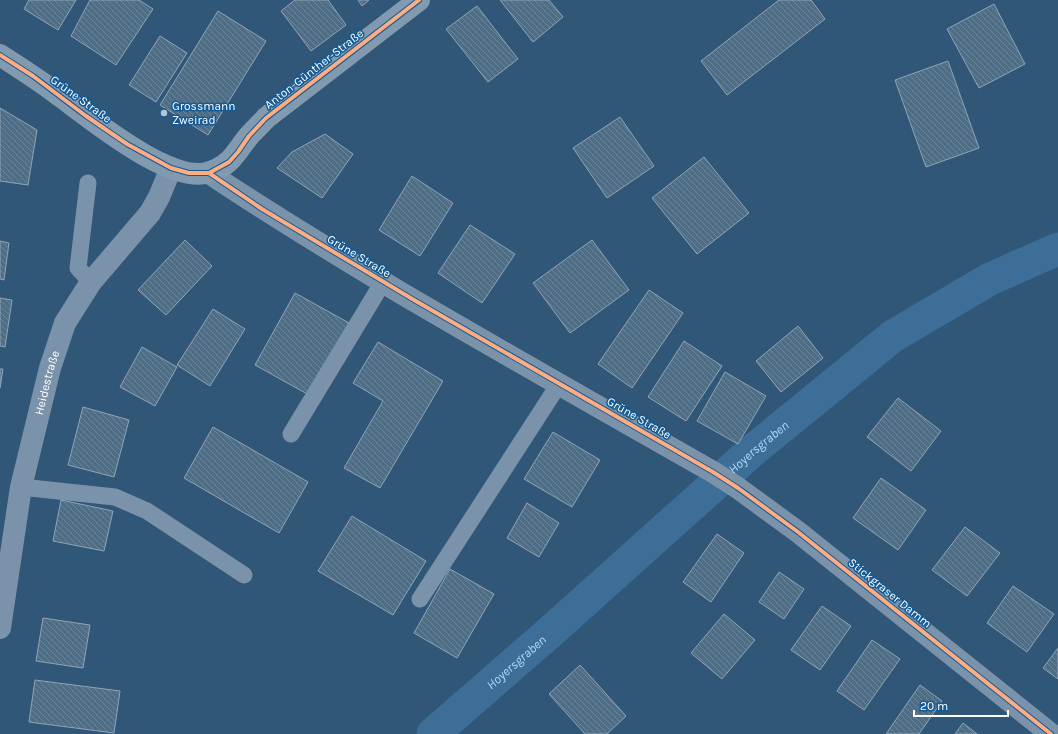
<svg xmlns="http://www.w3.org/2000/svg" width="1058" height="734" font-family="Karla,sans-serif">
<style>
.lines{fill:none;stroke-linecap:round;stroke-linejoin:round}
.canal{stroke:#3c6e97;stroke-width:33}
.building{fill:url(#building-back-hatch);stroke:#8ea5b8}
.lane{stroke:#7a93ab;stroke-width:17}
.street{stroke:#7a93ab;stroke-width:22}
.secondary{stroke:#819aaf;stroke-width:22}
.cycleway-casing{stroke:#135a95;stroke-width:6}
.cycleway{stroke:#ffac80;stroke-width:4}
.poi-dot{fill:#b7c4d0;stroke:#135a95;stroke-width:1.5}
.labels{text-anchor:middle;stroke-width:3;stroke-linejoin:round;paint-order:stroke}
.street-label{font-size:12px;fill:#fff;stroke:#135a95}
.poi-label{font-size:12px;fill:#fff;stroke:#135a95;text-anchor:start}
.water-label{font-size:13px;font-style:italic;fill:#afd9f9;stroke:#135a95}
</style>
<defs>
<pattern id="building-back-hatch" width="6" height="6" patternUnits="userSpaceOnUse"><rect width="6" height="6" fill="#4e6d87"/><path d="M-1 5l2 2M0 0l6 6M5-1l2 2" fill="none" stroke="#698399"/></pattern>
</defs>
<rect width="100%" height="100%" fill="#305778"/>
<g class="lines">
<path class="canal" id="s1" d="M 433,734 L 549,633 L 752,451 L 893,336 L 990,279 L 1058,249"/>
</g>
<g class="building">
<path d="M 29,0 L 76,0 L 58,30 L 24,9 Z"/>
<path d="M 90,0 L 139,0 L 153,9 L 116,65 L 71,36 Z"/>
<path d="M 295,0 L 328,0 L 346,25 L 311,51 L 281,11 Z"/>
<path d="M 358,0 L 369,0 L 362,6 Z"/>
<path d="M 500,0 L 549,0 L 563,17 L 533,42 Z"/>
<path d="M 779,0 L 811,0 L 825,19 L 727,95 L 701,61 Z"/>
<path d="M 994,4 L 1025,64 L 979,88 L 947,29 Z"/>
<path d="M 477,6 L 518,59 L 488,82 L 446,29 Z"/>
<path d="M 218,11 L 266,41 L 208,135 L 160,105 Z"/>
<path d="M 160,36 L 187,53 L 156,102 L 129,85 Z"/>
<path d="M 948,61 L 979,148 L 926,167 L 895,80 Z"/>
<path d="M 0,108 L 37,130 L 28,185 L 0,181 Z"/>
<path d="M 620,117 L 654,166 L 607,198 L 573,148 Z"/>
<path d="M 325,134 L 353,154 L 322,198 L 277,168 L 292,152 Z"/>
<path d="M 704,157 L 749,213 L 697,254 L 652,198 Z"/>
<path d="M 412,176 L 453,203 L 420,256 L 379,230 Z"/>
<path d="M 470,225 L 515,254 L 482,303 L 438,273 Z"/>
<path d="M 185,240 L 212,266 L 166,315 L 138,290 Z"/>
<path d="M 592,240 L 629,290 L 570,333 L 533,283 Z"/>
<path d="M 0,241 L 9,243 L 4,280 L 0,279 Z"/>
<path d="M 649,290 L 683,313 L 632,388 L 598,364 Z"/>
<path d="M 295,293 L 349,323 L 309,395 L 255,365 Z"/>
<path d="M 0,298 L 12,300 L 5,347 L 0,346 Z"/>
<path d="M 213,309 L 245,329 L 210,386 L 177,365 Z"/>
<path d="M 798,326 L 823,358 L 781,392 L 756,361 Z"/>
<path d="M 684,341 L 722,366 L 686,421 L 648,397 Z"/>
<path d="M 378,342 L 443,381 L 380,488 L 344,468 L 383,401 L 353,383 Z"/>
<path d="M 142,347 L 177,367 L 155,406 L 120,387 Z"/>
<path d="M 0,369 L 3,369 L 0,388 Z"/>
<path d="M 725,372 L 766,396 L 738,444 L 697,421 Z"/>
<path d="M 898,398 L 941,431 L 911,471 L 867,437 Z"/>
<path d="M 83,407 L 129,420 L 114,477 L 68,465 Z"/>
<path d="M 213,427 L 308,482 L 279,533 L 184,478 Z"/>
<path d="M 553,432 L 600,460 L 572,507 L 524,479 Z"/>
<path d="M 881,478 L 926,510 L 898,550 L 853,518 Z"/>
<path d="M 61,500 L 113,511 L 104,551 L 53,541 Z"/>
<path d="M 527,503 L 559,523 L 539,557 L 507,538 Z"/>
<path d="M 352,516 L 426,561 L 393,615 L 318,571 Z"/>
<path d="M 965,527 L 1000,553 L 967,596 L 932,570 Z"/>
<path d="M 717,534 L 744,553 L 711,602 L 683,582 Z"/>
<path d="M 450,569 L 494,594 L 457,658 L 414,633 Z"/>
<path d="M 779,572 L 804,589 L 784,619 L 759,602 Z"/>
<path d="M 1013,586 L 1054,614 L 1027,652 L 987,623 Z"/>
<path d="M 822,606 L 851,626 L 820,670 L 791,650 Z"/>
<path d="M 724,614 L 755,640 L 722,679 L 691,653 Z"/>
<path d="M 43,618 L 90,625 L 83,668 L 36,661 Z"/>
<path d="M 872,640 L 900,659 L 864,710 L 837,691 Z"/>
<path d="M 1058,648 L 1058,679 L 1043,668 Z"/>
<path d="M 580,665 L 626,716 L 607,734 L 585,734 L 549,694 Z"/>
<path d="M 35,680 L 120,691 L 114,733 L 29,722 Z"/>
<path d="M 920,685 L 942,701 L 919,734 L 886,734 Z"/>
<path d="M 963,723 L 977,734 L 955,734 Z"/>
</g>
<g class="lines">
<g class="lane">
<path d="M 88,183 L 78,268 L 91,282"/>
<path d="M 291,434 L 383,282"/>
<path d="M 21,487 L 115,497 L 147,511 L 244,575"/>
<path d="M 420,599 L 559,384"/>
</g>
<g class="street">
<path d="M 209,173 C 271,215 336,254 401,293 C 505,354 609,413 713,472 L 738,488 L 798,532 L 1051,734"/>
<path id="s2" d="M 0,628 L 21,487 L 50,368 L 65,323 L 91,282 L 150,213 L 159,197 L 171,168"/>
</g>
<path class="secondary" d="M 0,55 C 20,68 41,81 60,96 C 90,118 172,186 210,172 C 232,165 236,151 249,136 C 254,130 261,124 266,118 L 419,0"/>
<g class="cycleway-casing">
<g id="cycleway">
<path d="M 0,55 L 33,76 L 86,116 L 127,144 L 171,168 L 189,173 L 209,173 L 262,209 L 414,300 L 713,472 L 738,488 L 798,532 L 1051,734"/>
<path d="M 209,173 L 229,162 L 238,152 L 249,136 L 266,118 L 419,0"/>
</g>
</g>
<use href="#cycleway" class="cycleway"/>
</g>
<circle class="poi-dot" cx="164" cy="113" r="4"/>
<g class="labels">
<g class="street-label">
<text transform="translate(314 69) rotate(-38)" y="4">Anton-Günther-Straße</text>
<text transform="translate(81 99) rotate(36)" y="4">Grüne Straße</text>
<text transform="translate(359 256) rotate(31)" y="4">Grüne Straße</text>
<text dy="4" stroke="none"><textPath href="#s2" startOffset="250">Heidestraße</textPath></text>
<text transform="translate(639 418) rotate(30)" y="4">Grüne Straße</text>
<text transform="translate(890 593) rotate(39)" y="4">Stickgraser Damm</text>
</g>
<g class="poi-label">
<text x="172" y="110">Grossmann<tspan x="172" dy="14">Zweirad</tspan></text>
</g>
<g class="water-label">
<text dy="5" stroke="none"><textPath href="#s1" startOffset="434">Hoyersgraben</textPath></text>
<text dy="5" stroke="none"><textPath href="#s1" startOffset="110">Hoyersgraben</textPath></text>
</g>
</g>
<path d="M914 710v6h94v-6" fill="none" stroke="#ffffff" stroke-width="2"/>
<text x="920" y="710" font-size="12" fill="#ffffff" stroke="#135a95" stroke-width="3" paint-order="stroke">20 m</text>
</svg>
